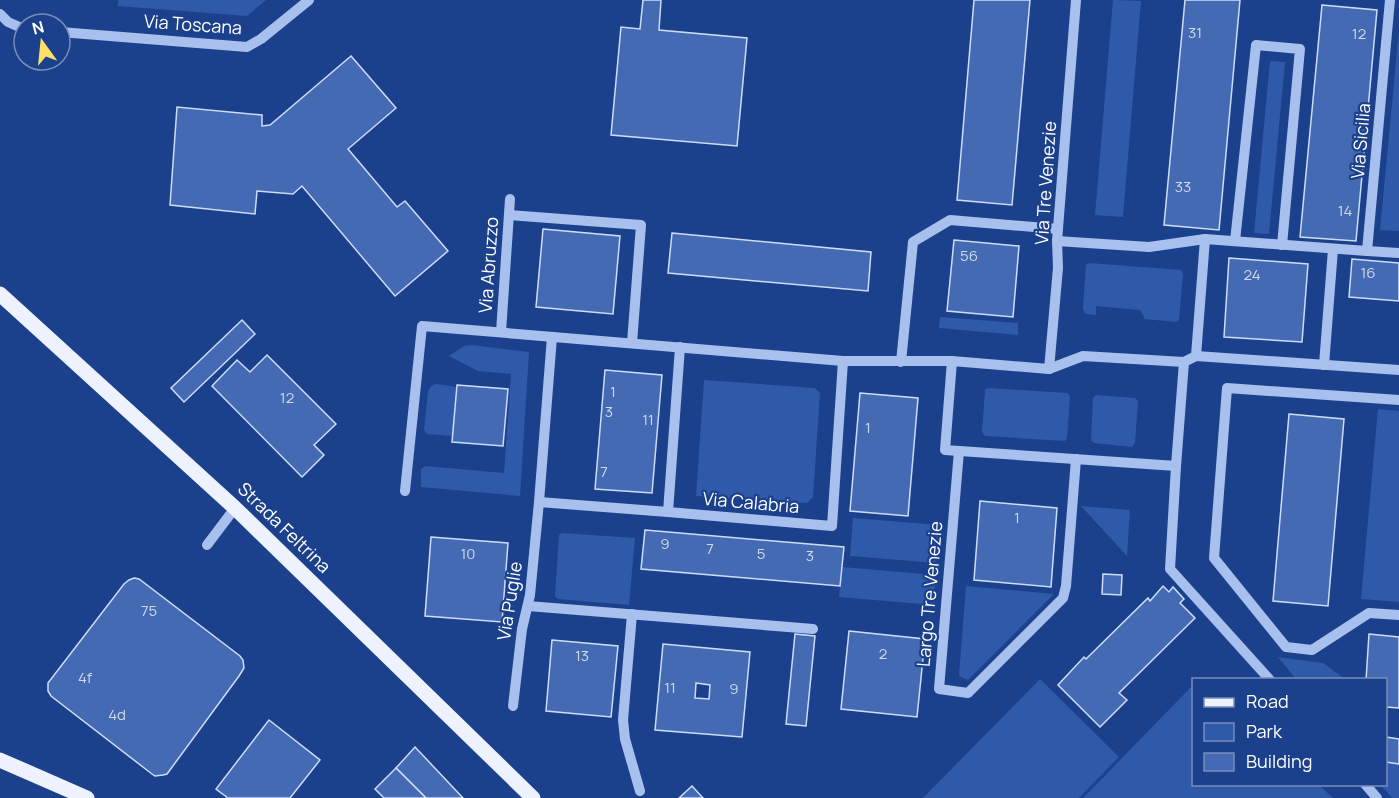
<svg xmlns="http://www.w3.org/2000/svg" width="1399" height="798" font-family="Manrope,sans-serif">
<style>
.green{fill:#2f59a9}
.building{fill:#446ab3;stroke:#cddcf9;stroke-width:1.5;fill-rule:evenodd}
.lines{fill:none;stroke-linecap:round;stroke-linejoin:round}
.minor{stroke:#a8c0ed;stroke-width:10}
.major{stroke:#eef2ff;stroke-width:15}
.labels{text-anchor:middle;stroke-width:4.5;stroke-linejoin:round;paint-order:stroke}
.number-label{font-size:15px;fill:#d0daec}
.street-label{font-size:18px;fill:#fff;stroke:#1c418c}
</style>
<rect width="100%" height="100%" fill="#1c418c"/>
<g class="green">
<path d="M 118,0 L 266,0 L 247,16 L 118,6 Z"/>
<path d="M 1113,0 L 1141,1 L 1123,217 L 1095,215 Z"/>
<path d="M 1399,30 L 1399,231 L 1380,230 Z"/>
<path d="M 1270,61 L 1285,62 L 1269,234 L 1254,233 Z"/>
<path d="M 1089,263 L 1181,270 L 1183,274 L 1179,320 L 1176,322 L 1145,319 L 1140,310 L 1096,306 L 1096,315 L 1085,314 L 1083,308 L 1086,265 Z"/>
<path d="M 940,317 L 1018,323 L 1018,335 L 939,328 Z"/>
<path d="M 472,345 L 529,352 L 520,496 L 421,487 L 421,469 L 425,466 L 504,473 L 511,374 L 478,371 L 449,356 L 464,346 Z"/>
<path d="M 704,380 L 815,388 L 820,393 L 813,497 L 807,503 L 696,496 Z"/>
<path d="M 436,384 L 456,387 L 453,436 L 427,434 L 424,430 L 428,392 L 431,386 Z"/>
<path d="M 988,388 L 1067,393 L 1070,396 L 1067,438 L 1065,441 L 985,436 L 982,432 L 985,390 Z"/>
<path d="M 1096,395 L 1135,398 L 1138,401 L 1135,443 L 1132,447 L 1094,443 L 1091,440 L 1093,398 Z"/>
<path d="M 1378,409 L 1399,411 L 1399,602 L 1361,599 Z"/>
<path d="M 1081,506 L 1130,510 L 1127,556 Z"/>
<path d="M 853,518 L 939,525 L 936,563 L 850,556 Z"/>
<path d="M 562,533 L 635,538 L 629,605 L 558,599 L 555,596 L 559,535 Z"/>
<path d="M 842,567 L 936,575 L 933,605 L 839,597 Z"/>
<path d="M 966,586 L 1054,594 L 968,680 L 959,676 Z"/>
<path d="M 1278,657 L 1323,663 L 1342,677 L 1342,679 L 1296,679 Z"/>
<path d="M 1040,679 L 1119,757 L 1079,798 L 923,798 Z"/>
<path d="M 1193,685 L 1194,784 L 1319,785 L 1333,798 L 1083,798 Z"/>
<path d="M 1386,762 L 1399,764 L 1399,798 L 1392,798 L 1381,785 L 1386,784 Z"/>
</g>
<g class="building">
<path d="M 643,0 L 661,0 L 659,30 L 747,38 L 737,146 L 611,135 L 621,27 L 640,29 Z"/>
<path d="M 974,0 L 1030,0 L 1012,205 L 957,200 Z"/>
<path d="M 1185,0 L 1240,0 L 1219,230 L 1164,225 Z"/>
<path d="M 1322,5 L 1377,10 L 1356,241 L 1300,237 Z"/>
<path d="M 351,56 L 396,108 L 348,149 L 397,207 L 405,201 L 448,251 L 395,296 L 302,186 L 293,194 L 257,191 L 255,214 L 170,205 L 177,107 L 262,115 L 262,126 L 270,125 Z"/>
<path d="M 543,229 L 620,236 L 613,314 L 536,307 Z"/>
<path d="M 672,233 L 871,252 L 868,291 L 668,273 Z"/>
<path d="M 954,240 L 1019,246 L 1013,317 L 947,311 Z"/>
<path d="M 1229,258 L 1308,264 L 1302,342 L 1224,337 Z"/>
<path d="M 1352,259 L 1399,263 L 1399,301 L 1349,297 Z"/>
<path d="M 242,320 L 255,334 L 184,402 L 171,388 Z"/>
<path d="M 267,355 L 336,424 L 314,445 L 324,455 L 302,477 L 212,386 L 237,360 L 250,372 Z"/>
<path d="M 605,370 L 662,375 L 652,493 L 595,489 Z"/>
<path d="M 457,385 L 508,389 L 503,446 L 452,442 Z"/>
<path d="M 860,393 L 918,398 L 908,516 L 850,511 Z"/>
<path d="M 1289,414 L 1344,419 L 1328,606 L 1273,601 Z"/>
<path d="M 980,501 L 1057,508 L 1051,587 L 974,580 Z"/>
<path d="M 645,530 L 844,547 L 840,586 L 641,569 Z"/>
<path d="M 431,537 L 508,543 L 502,622 L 425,616 Z"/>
<path d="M 1103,574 L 1122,575 L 1121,595 L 1102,594 Z"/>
<path d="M 134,578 L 139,579 L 240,656 L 243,660 L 244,668 L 239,676 L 167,774 L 163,775 L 155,776 L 152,774 L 51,696 L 48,691 L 48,683 L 124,584 L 129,580 Z"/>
<path d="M 1163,586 L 1169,592 L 1173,587 L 1184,599 L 1180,603 L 1195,618 L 1119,693 L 1127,700 L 1100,727 L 1058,685 L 1084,657 L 1086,659 L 1148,598 L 1150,601 Z"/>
<path d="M 849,631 L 925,639 L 917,717 L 841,709 Z"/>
<path d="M 795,634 L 815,636 L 806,726 L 786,724 Z"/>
<path d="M 1369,634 L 1399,637 L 1399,708 L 1386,707 L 1386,680 L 1366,680 Z"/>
<path d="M 552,640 L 618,646 L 611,717 L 546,711 Z"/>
<path d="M 663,644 L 750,652 L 742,737 L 655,730 ZM 696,683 L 710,685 L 709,699 L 695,698 Z"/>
<path d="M 269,720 L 320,760 L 290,798 L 228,798 L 216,789 Z"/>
<path d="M 1386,737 L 1399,739 L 1399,764 L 1386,762 Z"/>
<path d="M 415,747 L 463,798 L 426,798 L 396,768 Z"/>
<path d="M 396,768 L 426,798 L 384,798 L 375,789 Z"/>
<path d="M 692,786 L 703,798 L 679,798 Z"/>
</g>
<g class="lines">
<g class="minor">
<path d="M 0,14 L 8,22 L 24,29"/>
<path d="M 60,32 L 247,47 L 261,39 L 309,0"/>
<path d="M 509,215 L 641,225 L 632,343"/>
<path d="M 1057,241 L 1149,247 L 1205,239 L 1367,251 L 1390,0"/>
<path d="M 1235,241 L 1256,45 L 1300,49 L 1282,245"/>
<path d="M 1367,251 L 1399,253"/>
<path d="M 501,332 L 510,199"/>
<path d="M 680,347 L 668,512 L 832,526 L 843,361"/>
<path d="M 1083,356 L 1184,362 L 1176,466 L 945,450 L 952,361 L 1049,369 Z"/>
<path d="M 1196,356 L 1205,239"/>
<path d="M 901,362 L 913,242 L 950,220 L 1058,229"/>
<path d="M 1184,362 L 1196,356 L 1399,370"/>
<path d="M 1324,365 L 1333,249"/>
<path d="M 1049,369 L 1058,268 L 1057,241 L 1076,0"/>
<path d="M 1399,400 L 1227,388 L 1214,558 L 1286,647 L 1312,650 L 1369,613 L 1399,615"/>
<path d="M 959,451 L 939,689 L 968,693 L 1063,598 L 1066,586 L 1076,459"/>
<path d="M 1176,466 L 1170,569 L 1270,680"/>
<path d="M 405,491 L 422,326 L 843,361 L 952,361"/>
<path d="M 539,502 L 668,512"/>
<path d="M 207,545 L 235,508"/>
<path d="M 528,606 L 813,629"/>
<path d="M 632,614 L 623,720 L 625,739 L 640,791"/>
<path d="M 513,706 L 522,629 L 530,595 L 539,502 L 552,337"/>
<path d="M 1365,784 L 1377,798"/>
</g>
<g class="major">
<path d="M 0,294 L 235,508 L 533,798"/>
<path d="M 0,760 L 87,798"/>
</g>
</g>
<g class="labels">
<g class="number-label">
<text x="1195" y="38">31</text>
<text x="1359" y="39">12</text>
<text x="1183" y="192">33</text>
<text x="1345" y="216">14</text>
<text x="969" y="261">56</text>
<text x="1368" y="278">16</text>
<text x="1252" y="280">24</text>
<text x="613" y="397">1</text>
<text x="287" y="403">12</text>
<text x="609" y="417">3</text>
<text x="648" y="425">11</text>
<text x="868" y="433">1</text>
<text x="604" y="477">7</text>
<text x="1017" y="523">1</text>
<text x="665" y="549">9</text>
<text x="710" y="554">7</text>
<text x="468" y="559">10</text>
<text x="761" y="559">5</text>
<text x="810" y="561">3</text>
<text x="149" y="616">75</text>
<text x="883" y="659">2</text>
<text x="582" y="661">13</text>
<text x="85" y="683">4f</text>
<text x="670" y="693">11</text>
<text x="734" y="694">9</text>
<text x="117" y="720">4d</text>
</g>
<g class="street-label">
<text transform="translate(193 25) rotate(4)" y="6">Via Toscana</text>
<text transform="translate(1361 141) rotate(-85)" y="6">Via Sicilia</text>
<text transform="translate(1046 183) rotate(-86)" y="6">Via Tre Venezie</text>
<text transform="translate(489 265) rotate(-86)" y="6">Via Abruzzo</text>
<text transform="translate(751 503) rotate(5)" y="6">Via Calabria</text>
<text transform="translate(284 528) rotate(44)" y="6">Strada Feltrina</text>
<text transform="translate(930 594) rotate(-85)" y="6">Largo Tre Venezie</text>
<text transform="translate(510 601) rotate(-81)" y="6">Via Puglie</text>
</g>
</g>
<rect x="1192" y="678" width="195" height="108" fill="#1c418c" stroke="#778dba" stroke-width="1.5"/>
<rect x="1204" y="698" width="30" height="9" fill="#eef2ff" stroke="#778dba" stroke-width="1.5"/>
<text x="1246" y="708" font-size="18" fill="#ffffff">Road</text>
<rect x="1204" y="723" width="30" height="18" fill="#2f59a9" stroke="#778dba" stroke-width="1.5"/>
<text x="1246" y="738" font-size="18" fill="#ffffff">Park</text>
<rect x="1204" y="753" width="30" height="18" fill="#446ab3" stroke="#778dba" stroke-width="1.5"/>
<text x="1246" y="768" font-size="18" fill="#ffffff">Building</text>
<g transform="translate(42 42) rotate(345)"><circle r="28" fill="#1c418c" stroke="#778dba" stroke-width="1.5"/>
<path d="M0-4.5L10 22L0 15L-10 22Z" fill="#fde165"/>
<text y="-9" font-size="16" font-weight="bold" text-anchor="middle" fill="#ffffff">N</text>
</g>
</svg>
